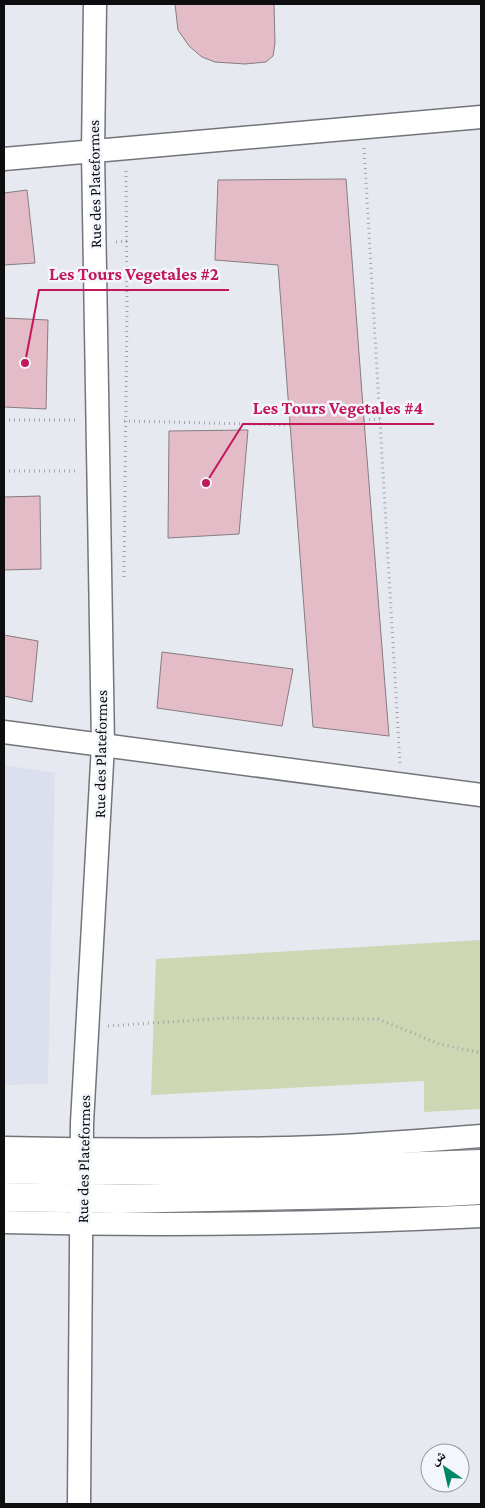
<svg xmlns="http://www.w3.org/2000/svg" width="485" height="1508" font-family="'Crimson Pro','Noto Naskh Arabic',serif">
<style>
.built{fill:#dcdfed}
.green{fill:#ced6b4}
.building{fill:#e4bcc8;stroke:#857d7f}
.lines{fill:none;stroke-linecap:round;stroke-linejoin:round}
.street-casing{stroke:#73757b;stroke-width:25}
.secondary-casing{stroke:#73757b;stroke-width:30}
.path{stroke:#a2a3a9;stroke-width:3;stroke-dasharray:1 4;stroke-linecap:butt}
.street{stroke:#fff;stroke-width:22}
.secondary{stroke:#fff;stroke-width:28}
.labels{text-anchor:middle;stroke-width:5;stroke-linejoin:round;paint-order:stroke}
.street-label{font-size:16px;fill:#0e0e10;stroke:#f4f6fd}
.leader{fill:none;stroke:#c2185b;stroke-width:2}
.callout-dot{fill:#c2185b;stroke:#f4f6fd;stroke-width:2}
.callout-label{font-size:18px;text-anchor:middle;font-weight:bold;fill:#c2185b;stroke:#f4f6fd;stroke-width:5;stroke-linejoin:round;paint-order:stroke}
</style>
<rect width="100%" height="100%" fill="#e7e9f0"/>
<path class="built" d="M 4,765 L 55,773 L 48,1084 L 4,1085 Z"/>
<path class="green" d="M 481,940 L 481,1109 L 424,1112 L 424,1081 L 151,1095 L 156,959 Z"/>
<g class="building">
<path d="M 175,4 L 274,4 L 275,43 L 273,56 L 266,62 L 245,64 L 215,62 L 202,57 L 189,46 L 178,30 Z"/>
<path d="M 346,179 L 364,420 L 389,736 L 313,727 L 278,265 L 215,260 L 218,180 Z"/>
<path d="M 27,190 L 35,263 L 4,265 L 4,193 Z"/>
<path d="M 4,318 L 48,320 L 46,409 L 4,407 Z"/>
<path d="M 248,430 L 239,534 L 168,538 L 169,431 Z"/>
<path d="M 40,496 L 41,569 L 4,570 L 4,497 Z"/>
<path d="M 4,635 L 38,641 L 32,702 L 4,696 Z"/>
<path d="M 162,652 L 293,669 L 282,726 L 157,708 Z"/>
</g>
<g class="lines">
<g class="street-casing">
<g id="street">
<path d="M 4,159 L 481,117"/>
<path d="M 4,732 L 481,795"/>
<path d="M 4,1148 C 98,1150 193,1150 288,1148 C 353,1147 417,1141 481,1136"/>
<path d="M 4,1222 C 163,1226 322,1224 481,1216"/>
<path d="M 79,1504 L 82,1123 L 103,745 L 93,152 L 95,4"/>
</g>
</g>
<g class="secondary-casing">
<g id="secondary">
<path d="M 4,1169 L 82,1171 L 332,1169 L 481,1164"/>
<path d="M 4,1197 L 118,1199 L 446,1192 L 481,1190"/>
</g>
</g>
<g class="path">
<path d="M 364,148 L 400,763"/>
<path d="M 116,242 L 128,241"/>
<path d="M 4,420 L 76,420"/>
<path d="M 364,420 L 380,419"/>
<path d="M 124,421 L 290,425"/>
<path d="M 4,471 L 78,471"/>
<path d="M 124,577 L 127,311 L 126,168"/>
<path d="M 108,1026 L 228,1018 L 378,1019 L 439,1044 L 481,1053"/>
</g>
<use href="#street" class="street"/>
<use href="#secondary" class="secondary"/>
</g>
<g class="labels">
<g class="street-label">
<text transform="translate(94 184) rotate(-91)" y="6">Rue des Plateformes</text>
<text transform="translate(100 754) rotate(-89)" y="6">Rue des Plateformes</text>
<text transform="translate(83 1159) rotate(-89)" y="6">Rue des Plateformes</text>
</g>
</g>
<path class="leader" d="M25 363L39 290H229M206 483L243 424H434"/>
<g class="callout-dot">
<circle cx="25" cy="363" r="5"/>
<circle cx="206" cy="483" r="5"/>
</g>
<g class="callout-label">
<text x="134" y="280">Les Tours Vegetales #2</text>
<text x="338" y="414">Les Tours Vegetales #4</text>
</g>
<rect width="485" height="1508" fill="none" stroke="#0e0e10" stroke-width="10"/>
<g transform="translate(445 1468) rotate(326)"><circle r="24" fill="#f4f6fd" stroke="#98999e"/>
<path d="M0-4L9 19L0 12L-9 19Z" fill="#008669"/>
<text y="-8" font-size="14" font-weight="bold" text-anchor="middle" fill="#0e0e10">ش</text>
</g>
</svg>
